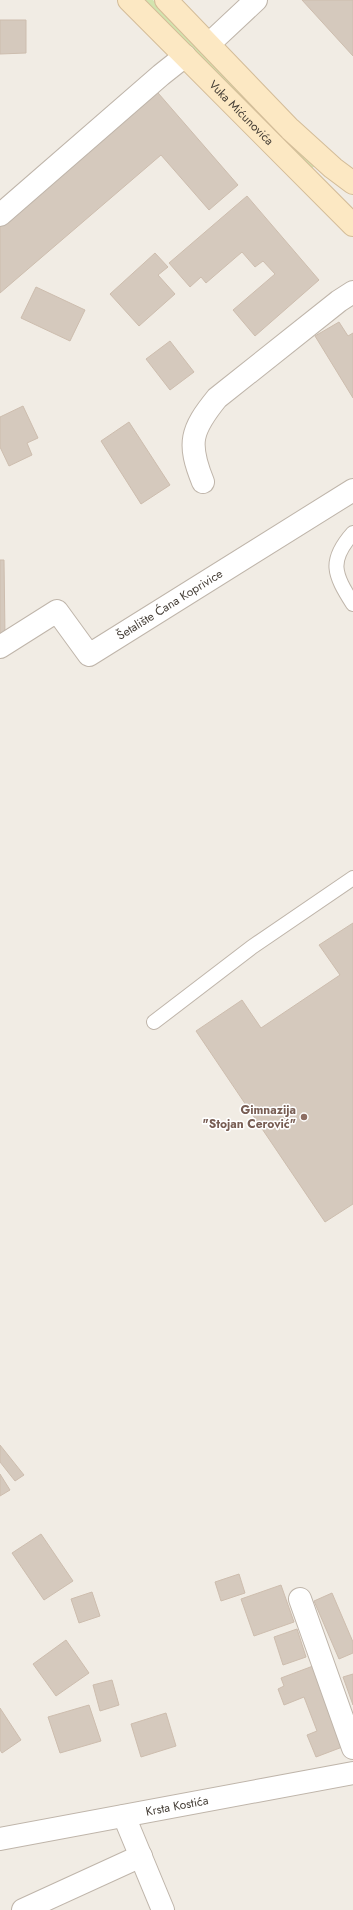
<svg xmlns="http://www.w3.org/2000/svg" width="353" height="1910" font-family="Jost,sans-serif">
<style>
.green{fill:#d2e4ae}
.building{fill:#d5c9bd;stroke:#cdbdae}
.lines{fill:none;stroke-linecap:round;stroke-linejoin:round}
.lane-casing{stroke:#bfb5aa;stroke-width:16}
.street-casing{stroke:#bfb5aa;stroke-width:24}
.secondary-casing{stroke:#d3bc98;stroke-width:24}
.lane{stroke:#fff;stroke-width:14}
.street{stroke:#fff;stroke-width:22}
.secondary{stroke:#fce8c3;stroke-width:22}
.education-dot{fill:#8d6e63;stroke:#fff;stroke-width:1.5}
.labels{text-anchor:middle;stroke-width:3;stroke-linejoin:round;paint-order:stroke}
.street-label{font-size:12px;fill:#433c34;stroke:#fff}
.education-label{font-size:12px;font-weight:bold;fill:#785e54;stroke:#fff;text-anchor:end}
</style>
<rect width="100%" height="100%" fill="#f1ece4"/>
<path class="green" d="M 144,0 L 153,0 L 316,165 L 311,169 Z"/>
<g class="building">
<path d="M 302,0 L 353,0 L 353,56 Z"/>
<path d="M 0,20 L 26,20 L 26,53 L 0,54 Z"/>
<path d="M 152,86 L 238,185 L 209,210 L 161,155 L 0,293 L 0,217 Z"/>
<path d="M 247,196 L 319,280 L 255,336 L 233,310 L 275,274 L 263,261 L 255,267 L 242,252 L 206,283 L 201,277 L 190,287 L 169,263 Z"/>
<path d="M 155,253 L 168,267 L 158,275 L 175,294 L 139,326 L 110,294 Z"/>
<path d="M 36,287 L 85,310 L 70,341 L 21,318 Z"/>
<path d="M 339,322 L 348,336 L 353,333 L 353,398 L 315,336 Z"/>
<path d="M 170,341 L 194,372 L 170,390 L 146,359 Z"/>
<path d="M 23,406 L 38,438 L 27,443 L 32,455 L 9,466 L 0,447 L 0,417 Z"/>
<path d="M 129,422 L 170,485 L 141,504 L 101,441 Z"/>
<path d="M 0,560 L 4,560 L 5,636 L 0,636 Z"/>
<path d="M 353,923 L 353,1204 L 325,1222 L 196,1031 L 242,1000 L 261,1028 L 340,975 L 319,945 Z"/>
<path d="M 0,1445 L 24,1475 L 15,1481 L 0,1462 Z"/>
<path d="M 0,1474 L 10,1490 L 0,1496 Z"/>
<path d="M 41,1534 L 73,1581 L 44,1600 L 12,1553 Z"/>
<path d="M 239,1574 L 245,1593 L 221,1601 L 215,1582 Z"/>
<path d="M 281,1585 L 294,1622 L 254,1636 L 241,1599 Z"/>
<path d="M 92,1592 L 100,1616 L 79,1623 L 71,1599 Z"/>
<path d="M 332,1593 L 353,1642 L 353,1653 L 339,1659 L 314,1601 Z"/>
<path d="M 297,1629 L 306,1657 L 283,1665 L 274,1637 Z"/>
<path d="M 66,1640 L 89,1673 L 56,1696 L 33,1664 Z"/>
<path d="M 313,1666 L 345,1746 L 316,1757 L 307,1735 L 317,1731 L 304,1697 L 284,1705 L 278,1689 L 284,1686 L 281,1678 Z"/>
<path d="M 353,1674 L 353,1705 L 343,1677 Z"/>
<path d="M 112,1680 L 119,1705 L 100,1711 L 93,1685 Z"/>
<path d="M 89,1705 L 101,1741 L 60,1753 L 48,1717 Z"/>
<path d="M 0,1708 L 21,1740 L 2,1753 L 0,1750 Z"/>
<path d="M 166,1713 L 176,1746 L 141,1757 L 131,1724 Z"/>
</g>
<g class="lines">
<g class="lane-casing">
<g id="lane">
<path d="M 353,533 C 328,561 334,574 353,604"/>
<path d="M 154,1022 L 252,947 L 353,878"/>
</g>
</g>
<g class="street-casing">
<g id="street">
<path d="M 209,44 L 256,0"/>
<path d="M 0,215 L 161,75 L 185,56"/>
<path d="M 203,482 C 187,443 191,430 217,398 L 339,301 L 353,292"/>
<path id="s1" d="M 0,647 L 57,611 L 89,655 L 353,490"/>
<path d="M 300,1599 L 353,1748"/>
<path d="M 124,1816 L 163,1910"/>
<path id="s2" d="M 0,1839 L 353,1773"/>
<path d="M 23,1910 L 141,1856"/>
</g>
</g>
<g class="secondary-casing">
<g id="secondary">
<path id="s3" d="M 129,0 L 353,225"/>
<path d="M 166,0 L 290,129 L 333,168 L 353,183"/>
</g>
</g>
<use href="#lane" class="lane"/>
<use href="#street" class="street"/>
<use href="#secondary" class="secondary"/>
</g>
<circle class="education-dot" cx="304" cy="1117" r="4"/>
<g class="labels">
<g class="street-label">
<text dy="4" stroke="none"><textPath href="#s3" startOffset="159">Vuka Mićunovića</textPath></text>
<text dy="4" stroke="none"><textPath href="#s1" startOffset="217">Šetalište Ćana Koprivice</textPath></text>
<text dy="4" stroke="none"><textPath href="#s2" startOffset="180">Krsta Kostića</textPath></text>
</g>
<g class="education-label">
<text x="296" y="1114">Gimnazija<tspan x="296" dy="14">"Stojan Cerović"</tspan></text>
</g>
</g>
</svg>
